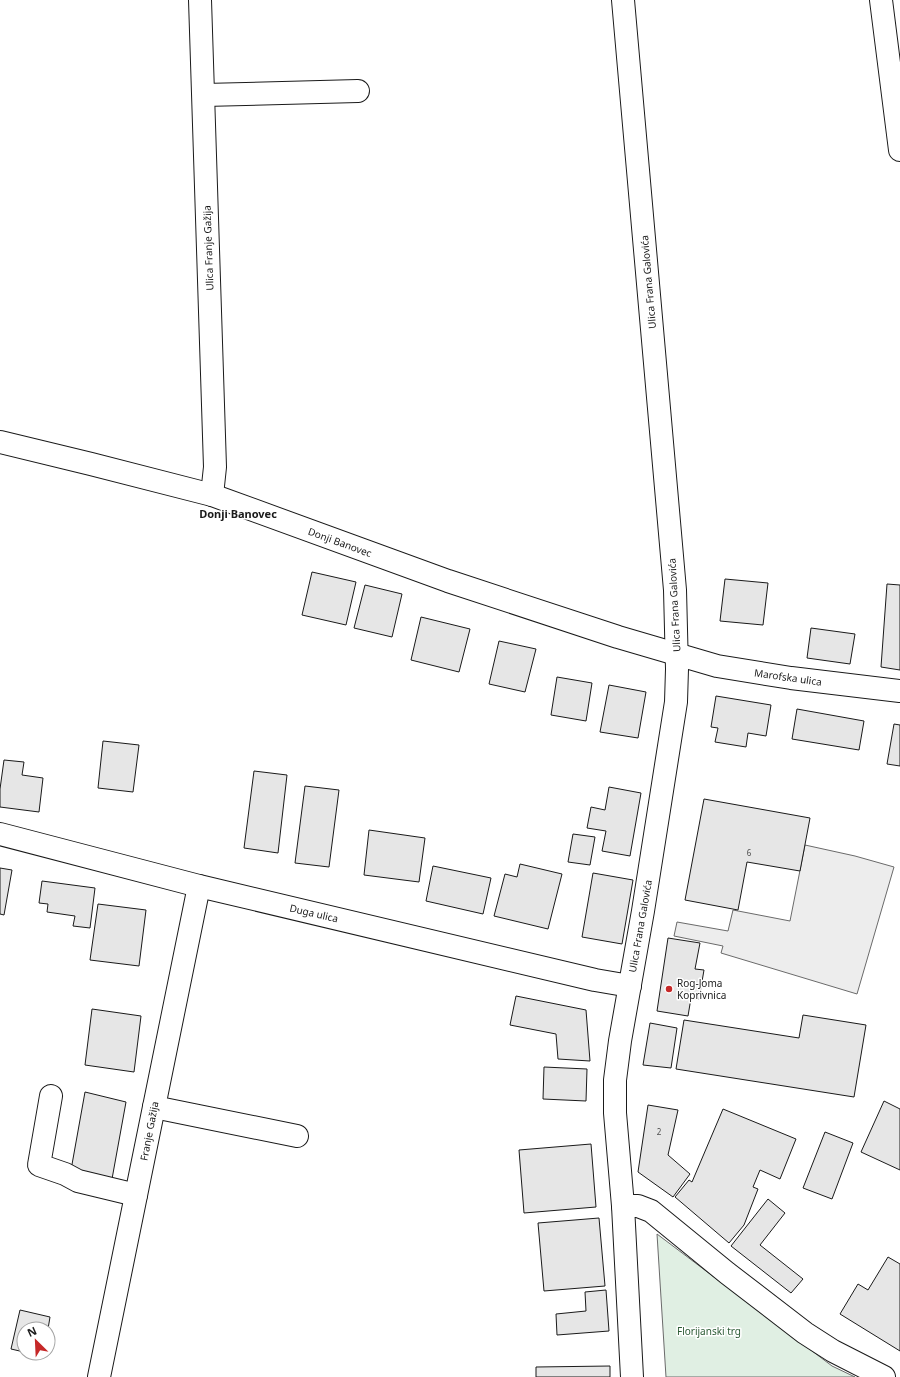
<svg xmlns="http://www.w3.org/2000/svg" width="900" height="1377" font-family="'Noto Sans',sans-serif">
<style>
.green{fill:#e0efe3;stroke:#6a6a6a}
.parking{fill:#ededed;stroke:#6a6a6a}
.building{fill:#e6e6e6;stroke:#1a1a1a}
.lines{fill:none;stroke-linecap:round;stroke-linejoin:round}
.minor-casing{stroke:#1a1a1a;stroke-width:24}
.major-casing{stroke:#1a1a1a;stroke-width:24}
.minor{stroke:#fff;stroke-width:22}
.major{stroke:#fff;stroke-width:22}
.poi-dot{fill:#c62828;stroke:#fff;stroke-width:1.5}
.labels{text-anchor:middle;stroke-width:3;stroke-linejoin:round;paint-order:stroke}
.number-label{font-size:8px;fill:#4d4d4d}
.street-label{font-size:10px;fill:#1a1a1a;stroke:#fff}
.poi-label{font-size:10px;fill:#1a1a1a;stroke:#fff;text-anchor:start}
.park-label{font-size:10px;fill:#2b5a34;stroke:#fff}
.neighbourhood-label{font-size:11px;font-weight:bold;fill:#1a1a1a;stroke:#fff}
</style>
<rect width="100%" height="100%" fill="#fff"/>
<path class="green" d="M 657,1234 L 832,1366 L 855,1377 L 666,1377 Z"/>
<path class="parking" d="M 805,845 L 855,856 L 894,867 L 857,994 L 721,953 L 723,946 L 674,936 L 677,922 L 728,931 L 733,910 L 790,921 Z"/>
<g class="building">
<path d="M 312,572 L 356,582 L 346,625 L 302,615 Z"/>
<path d="M 725,579 L 768,583 L 763,625 L 720,621 Z"/>
<path d="M 887,584 L 900,585 L 900,670 L 881,667 Z"/>
<path d="M 365,585 L 402,594 L 392,637 L 354,628 Z"/>
<path d="M 421,617 L 470,629 L 459,672 L 411,660 Z"/>
<path d="M 811,628 L 855,634 L 850,664 L 807,658 Z"/>
<path d="M 499,641 L 536,649 L 525,692 L 489,684 Z"/>
<path d="M 557,677 L 592,683 L 586,721 L 551,715 Z"/>
<path d="M 609,685 L 646,692 L 638,738 L 600,732 Z"/>
<path d="M 716,696 L 771,705 L 766,736 L 748,733 L 746,747 L 715,742 L 718,728 L 711,727 Z"/>
<path d="M 797,709 L 864,721 L 859,750 L 792,739 Z"/>
<path d="M 894,724 L 900,725 L 900,766 L 887,764 Z"/>
<path d="M 103,741 L 139,745 L 133,792 L 98,788 Z"/>
<path d="M 4,760 L 24,762 L 22,775 L 43,778 L 39,812 L 0,807 L 0,789 Z"/>
<path d="M 254,771 L 287,775 L 278,853 L 244,848 Z"/>
<path d="M 305,786 L 339,790 L 329,867 L 295,863 Z"/>
<path d="M 609,787 L 641,793 L 630,856 L 602,851 L 606,831 L 587,828 L 591,807 L 605,810 Z"/>
<path d="M 704,799 L 810,818 L 800,871 L 747,862 L 738,910 L 685,900 Z"/>
<path d="M 369,830 L 425,838 L 419,882 L 364,875 Z"/>
<path d="M 573,834 L 595,837 L 590,865 L 568,862 Z"/>
<path d="M 520,864 L 562,874 L 548,929 L 494,916 L 505,874 L 517,877 Z"/>
<path d="M 433,866 L 491,878 L 483,914 L 426,901 Z"/>
<path d="M 0,868 L 12,870 L 4,915 L 0,914 Z"/>
<path d="M 593,873 L 633,880 L 622,944 L 582,937 Z"/>
<path d="M 42,881 L 95,888 L 90,928 L 73,926 L 75,916 L 47,912 L 48,904 L 39,903 Z"/>
<path d="M 98,904 L 146,910 L 139,966 L 90,960 Z"/>
<path d="M 668,938 L 700,943 L 695,969 L 704,970 L 699,999 L 691,998 L 688,1016 L 657,1011 Z"/>
<path d="M 516,996 L 586,1010 L 590,1061 L 558,1059 L 556,1034 L 510,1025 Z"/>
<path d="M 92,1009 L 141,1016 L 134,1072 L 85,1065 Z"/>
<path d="M 803,1015 L 866,1025 L 854,1097 L 676,1069 L 684,1020 L 799,1038 Z"/>
<path d="M 650,1023 L 677,1028 L 671,1068 L 643,1065 Z"/>
<path d="M 544,1067 L 587,1069 L 586,1101 L 543,1099 Z"/>
<path d="M 85,1092 L 126,1102 L 112,1179 L 71,1170 Z"/>
<path d="M 884,1101 L 900,1109 L 900,1170 L 861,1152 Z"/>
<path d="M 648,1105 L 678,1110 L 668,1155 L 690,1174 L 673,1197 L 638,1172 Z"/>
<path d="M 723,1109 L 796,1139 L 780,1179 L 760,1170 L 753,1187 L 758,1189 L 744,1225 L 729,1243 L 675,1197 L 689,1180 L 692,1182 Z"/>
<path d="M 825,1132 L 853,1143 L 832,1199 L 803,1188 Z"/>
<path d="M 591,1144 L 596,1207 L 524,1213 L 519,1150 Z"/>
<path d="M 768,1199 L 785,1213 L 760,1245 L 803,1279 L 791,1293 L 731,1246 Z"/>
<path d="M 599,1218 L 605,1286 L 544,1291 L 538,1223 Z"/>
<path d="M 888,1257 L 900,1264 L 900,1351 L 840,1314 L 858,1284 L 868,1290 Z"/>
<path d="M 606,1290 L 609,1331 L 557,1335 L 556,1314 L 586,1311 L 585,1292 Z"/>
<path d="M 20,1310 L 50,1317 L 48,1329 L 24,1329 L 24,1352 L 11,1349 Z"/>
<path d="M 610,1366 L 610,1377 L 536,1377 L 536,1367 Z"/>
</g>
<g class="lines">
<g class="minor-casing">
<g id="minor">
<path d="M 200,0 L 215,467 L 212,495"/>
<path d="M 623,0 L 675,590 L 677,669 L 676,702 L 643,911 L 620,1041 L 615,1080 L 615,1113 L 623,1206 L 632,1377"/>
<path d="M 881,0 L 900,150"/>
<path d="M 204,95 L 358,91"/>
<path d="M 0,834 L 199,886 L 595,980 L 630,986"/>
<path d="M 51,1096 L 39,1165 L 65,1174 L 78,1181 L 136,1195"/>
<path d="M 154,1107 L 297,1136"/>
<path d="M 623,1206 L 638,1206 L 651,1211 L 727,1273 L 805,1333 L 833,1351 L 884,1377"/>
<path d="M 99,1377 L 199,886"/>
</g>
</g>
<g class="major-casing">
<path id="major" d="M 0,442 L 91,464 L 212,495 L 448,581 L 618,637 L 717,666 L 791,678 L 900,691"/>
</g>
<use href="#minor" class="minor"/>
<use href="#major" class="major"/>
</g>
<circle class="poi-dot" cx="669" cy="989" r="4"/>
<g class="labels">
<g class="number-label">
<text x="749" y="856">6</text>
<text x="659" y="1135">2</text>
</g>
<g class="street-label">
<text transform="translate(208 248) rotate(-92)" y="4">Ulica Franje Gažija</text>
<text transform="translate(648 282) rotate(-95)" y="4">Ulica Frana Galovića</text>
<text transform="translate(340 542) rotate(20)" y="4">Donji Banovec</text>
<text transform="translate(674 605) rotate(-93)" y="4">Ulica Frana Galovića</text>
<text transform="translate(788 677) rotate(8)" y="4">Marofska ulica</text>
<text transform="translate(314 913) rotate(13)" y="4">Duga ulica</text>
<text transform="translate(640 926) rotate(-80)" y="4">Ulica Frana Galovića</text>
<text transform="translate(149 1131) rotate(-79)" y="4">Franje Gažija</text>
</g>
<g class="poi-label">
<text x="677" y="987">Rog-Joma<tspan x="677" dy="12">Koprivnica</tspan></text>
</g>
<g class="park-label">
<text x="709" y="1335">Florijanski trg</text>
</g>
<g class="neighbourhood-label">
<text x="238" y="518">Donji Banovec</text>
</g>
</g>
<g transform="translate(36 1341) rotate(336)"><circle r="19" fill="#ffffff" stroke="#a3a3a3"/>
<path d="M0-3L7 15L0 10L-7 15Z" fill="#c62828"/>
<text y="-6" font-size="11" font-weight="bold" text-anchor="middle" fill="#1a1a1a">N</text>
</g>
</svg>
